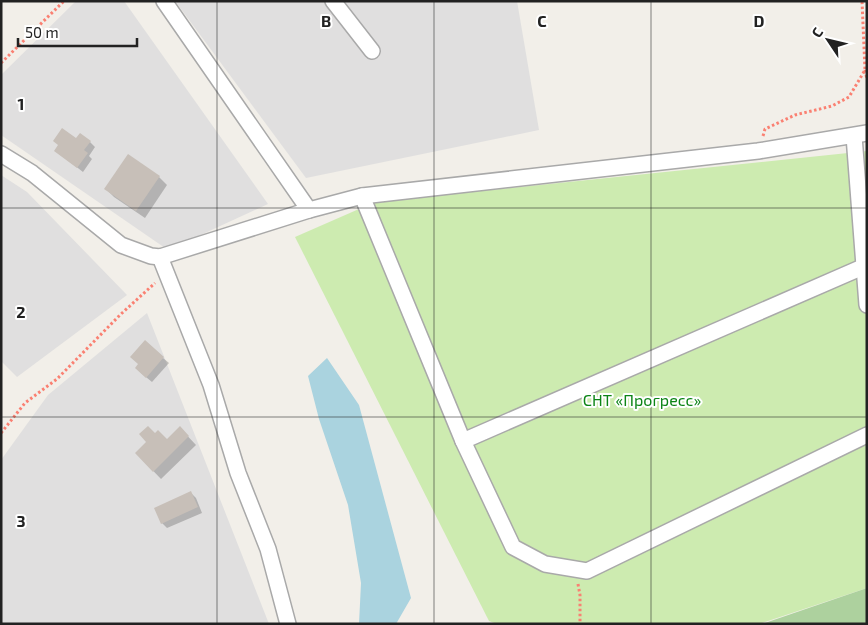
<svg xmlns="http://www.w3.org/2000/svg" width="868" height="625" font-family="'Exo 2',sans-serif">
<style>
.residential{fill:#e0dfdf}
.grass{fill:#cdebb0}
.forest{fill:#add19e}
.water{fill:#aad3df}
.shadow{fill:#0003}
.building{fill:#c7bfb8}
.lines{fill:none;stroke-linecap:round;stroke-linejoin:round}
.minor-casing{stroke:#a9a9a9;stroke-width:18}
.path{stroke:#fa8072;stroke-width:3;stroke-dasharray:2.5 2.5;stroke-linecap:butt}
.minor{stroke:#fff;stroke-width:15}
.grid{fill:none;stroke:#222;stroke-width:1;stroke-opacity:0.55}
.labels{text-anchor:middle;stroke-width:4;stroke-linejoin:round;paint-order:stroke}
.park-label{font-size:16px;fill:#0c8416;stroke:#fff}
.grid-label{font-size:16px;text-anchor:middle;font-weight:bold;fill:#222;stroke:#fff;stroke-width:4;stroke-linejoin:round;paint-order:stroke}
</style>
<rect width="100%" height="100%" fill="#f2efe9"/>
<g class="residential">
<path d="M 76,1 L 124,1 L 268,204 L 168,250 L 1,135 L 1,75 Z"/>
<path d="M 175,1 L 517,1 L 539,130 L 306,178 Z"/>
<path d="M 1,175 L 27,192 L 127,295 L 17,377 L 1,361 Z"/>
<path d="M 147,313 L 269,624 L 1,624 L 1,460 L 48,395 Z"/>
</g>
<path class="grass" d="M 867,151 L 867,588 L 759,624 L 497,624 L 489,621 L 295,237 L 375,202 Z"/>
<path class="forest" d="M 867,588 L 867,624 L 762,624 Z"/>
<path class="water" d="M 327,358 L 359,405 L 411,598 L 396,624 L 359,624 L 361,583 L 348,505 L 319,419 L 308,376 Z"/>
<g class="shadow">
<path d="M 77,140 L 90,142 L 95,147 L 89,156 L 92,159 L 83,172 L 56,151 Z"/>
<path d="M 128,156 L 159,177 L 167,185 L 145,218 L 114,197 L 106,189 Z"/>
<path d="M 163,358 L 169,363 L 152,382 L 141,373 L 139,365 Z"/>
<path d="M 180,428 L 196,445 L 161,479 L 136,453 L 155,435 L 167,441 Z"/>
<path d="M 191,493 L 196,498 L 202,513 L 167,528 L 162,523 Z"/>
</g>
<g class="building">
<path d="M 62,128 L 76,138 L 80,133 L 91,141 L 84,150 L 88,153 L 77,168 L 54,151 L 58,145 L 53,141 Z"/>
<path d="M 128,154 L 160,176 L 136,211 L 104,189 Z"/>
<path d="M 145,340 L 164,357 L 146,378 L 135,368 L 138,364 L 130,357 Z"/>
<path d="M 148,426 L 155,433 L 158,430 L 167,439 L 180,426 L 189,436 L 153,472 L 135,453 L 146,442 L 139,434 Z"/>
<path d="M 191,491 L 198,507 L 161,524 L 154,508 Z"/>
</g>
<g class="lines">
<g class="minor-casing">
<g id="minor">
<path d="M 164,1 L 309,210 L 362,196 L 758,151 L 867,133"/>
<path d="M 333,1 L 372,51"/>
<path d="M 854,136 L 867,305"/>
<path d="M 1,154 L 32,173 L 121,245 L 151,256 L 160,257 L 309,210"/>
<path d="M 362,196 L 463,441 L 513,547 L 545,564 L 587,571 L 867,435"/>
<path d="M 160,257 L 211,385 L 238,473 L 268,549 L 288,624"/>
<path d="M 463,441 L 865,266"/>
</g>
</g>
<g class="path">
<path d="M 1,63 L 64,1"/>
<path d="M 865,70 L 867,79"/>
<path d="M 763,136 L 765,129 L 795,115 L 832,106 L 849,97 L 865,70 L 862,1"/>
<path d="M 1,433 L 25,403 L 57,379 L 121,314 L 155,283"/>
<path d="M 578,584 L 580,595 L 580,624"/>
</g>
<use href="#minor" class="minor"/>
</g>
<path class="grid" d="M 217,1 L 217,624M 434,1 L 434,624M 651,1 L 651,624M 1,208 L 867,208M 1,417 L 867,417"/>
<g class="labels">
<g class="park-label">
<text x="642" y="406">СНТ «Прогресс»</text>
</g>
</g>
<g class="grid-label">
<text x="326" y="27">B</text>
<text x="542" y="27">C</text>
<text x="759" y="27">D</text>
<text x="21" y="110">1</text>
<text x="21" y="318">2</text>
<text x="21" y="527">3</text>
</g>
<rect width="868" height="625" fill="none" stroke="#222222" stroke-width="5"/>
<g transform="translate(828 40) rotate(305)" stroke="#ffffff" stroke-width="4" paint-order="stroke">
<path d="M0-4L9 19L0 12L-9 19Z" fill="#222222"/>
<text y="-8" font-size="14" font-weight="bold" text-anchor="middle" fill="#222222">С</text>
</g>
<path d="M18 38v8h119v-8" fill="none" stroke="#222222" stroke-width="2.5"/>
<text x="25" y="38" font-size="15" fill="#222222" stroke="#ffffff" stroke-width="4" paint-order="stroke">50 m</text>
</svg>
